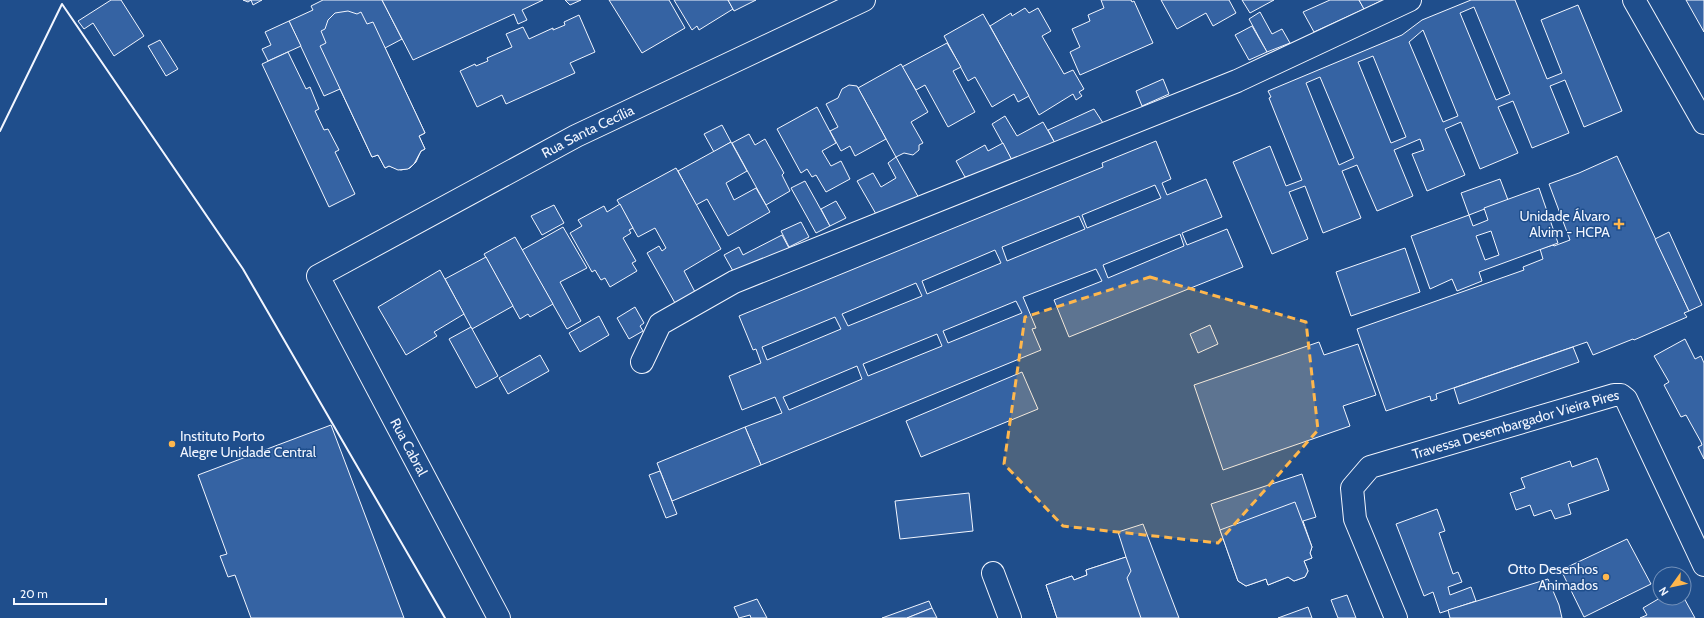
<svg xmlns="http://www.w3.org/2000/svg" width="1704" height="618" font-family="Cabin,sans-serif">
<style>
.building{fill:#3563a3;stroke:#f2f6ff;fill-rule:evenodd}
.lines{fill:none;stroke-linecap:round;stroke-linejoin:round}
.minor-casing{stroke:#f2f6ff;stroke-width:24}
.minor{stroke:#1f4e8c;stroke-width:22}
.wall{stroke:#f2f6ff;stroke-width:2}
.marked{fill:#ffb74d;fill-opacity:0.2;stroke:#ffb74d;stroke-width:3;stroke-dasharray:8 5;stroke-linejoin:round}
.poi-dot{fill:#ffb74d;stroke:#1f4e8c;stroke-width:1.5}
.labels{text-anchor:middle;stroke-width:3;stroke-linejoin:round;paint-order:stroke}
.street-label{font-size:14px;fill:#f2f6ff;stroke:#1f4e8c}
.poi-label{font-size:14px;fill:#f2f6ff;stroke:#1f4e8c;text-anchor:end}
</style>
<rect width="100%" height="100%" fill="#1f4e8c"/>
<g class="building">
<path d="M 111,0 L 121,0 L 144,36 L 114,56 L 93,23 L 84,29 L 78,21 Z"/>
<path d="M 243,0 L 262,0 L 253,5 L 251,0 L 248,2 Z"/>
<path d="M 323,0 L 382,0 L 402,39 L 385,48 L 425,133 L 419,136 L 425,149 L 421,151 L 416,162 L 410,168 L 401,170 L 389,166 L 385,168 L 378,155 L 372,157 L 340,89 L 324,96 L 289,21 L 313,10 L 311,6 Z"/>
<path d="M 382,0 L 543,0 L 522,10 L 527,20 L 518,24 L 514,14 L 413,60 Z"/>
<path d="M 565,0 L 581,0 L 570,5 Z"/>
<path d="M 609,0 L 669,0 L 685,28 L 642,53 Z"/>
<path d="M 674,0 L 728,0 L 733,9 L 699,30 L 697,26 L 692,30 Z"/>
<path d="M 728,0 L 756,0 L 734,11 Z"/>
<path d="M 1101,0 L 1131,0 L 1132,2 L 1134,1 L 1153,43 L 1080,75 L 1070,52 L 1080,47 L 1072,29 L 1090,21 L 1088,15 L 1104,8 Z"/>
<path d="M 1161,0 L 1229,0 L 1236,13 L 1213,26 L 1206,13 L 1177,29 Z"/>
<path d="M 1242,0 L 1274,0 L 1250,13 Z"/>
<path d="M 1330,0 L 1359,0 L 1364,9 L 1314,32 L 1303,12 Z"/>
<path d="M 1359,0 L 1383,0 L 1364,9 Z"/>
<path d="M 1471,0 L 1515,0 L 1547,79 L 1562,73 L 1541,20 L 1578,5 L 1622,111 L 1584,127 L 1565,80 L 1550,86 L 1569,133 L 1532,148 L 1513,101 L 1498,107 L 1518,153 L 1480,169 L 1461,122 L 1445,129 L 1465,175 L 1427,191 L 1412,154 L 1424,150 L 1420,139 L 1394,150 L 1413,196 L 1377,211 L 1357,165 L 1342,171 L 1361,218 L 1323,233 L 1305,186 L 1289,192 L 1308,239 L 1272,254 L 1233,162 L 1270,146 L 1286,186 L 1302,180 L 1269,98 L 1271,97 L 1268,91 L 1402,35 L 1422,20 ZM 1474,7 L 1510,94 L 1496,100 L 1460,13 ZM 1423,30 L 1458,116 L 1443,122 L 1409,42 ZM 1373,56 L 1406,137 L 1391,143 L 1358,62 ZM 1320,77 L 1354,158 L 1339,165 L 1306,83 Z"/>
<path d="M 1686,0 L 1704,0 L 1704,32 Z"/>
<path d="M 1025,8 L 1029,13 L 1038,8 L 1051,31 L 1042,36 L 1064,74 L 1073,70 L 1084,89 L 1079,92 L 1082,96 L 1076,100 L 1073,94 L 1039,115 L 990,26 L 1011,13 L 1012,16 Z"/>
<path d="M 348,11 L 357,14 L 361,12 L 367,24 L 373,22 L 425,133 L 419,136 L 425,149 L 421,151 L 414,164 L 408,169 L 398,170 L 389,166 L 385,168 L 378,155 L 372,157 L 320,46 L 326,43 L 321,31 L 325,29 L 328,20 L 335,13 Z"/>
<path d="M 1260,12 L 1272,34 L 1282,29 L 1290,43 L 1267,52 L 1249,19 Z"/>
<path d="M 983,14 L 1029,96 L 1018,102 L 1014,94 L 992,107 L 975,77 L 968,81 L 944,36 Z"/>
<path d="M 579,15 L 595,52 L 570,63 L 575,73 L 506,104 L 502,95 L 477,107 L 460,71 L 475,64 L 476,66 L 488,61 L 487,58 L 512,47 L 506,34 L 523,27 L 529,39 L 553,28 L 553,30 L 565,25 L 564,22 Z"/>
<path d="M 289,21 L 301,46 L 268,61 L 262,49 L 271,45 L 265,32 Z"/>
<path d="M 1252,26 L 1267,52 L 1249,60 L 1235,35 Z"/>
<path d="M 160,40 L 178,69 L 166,76 L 148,46 Z"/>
<path d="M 947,43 L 961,67 L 953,71 L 975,112 L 948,127 L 925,85 L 916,90 L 902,67 Z"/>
<path d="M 288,52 L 306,89 L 310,87 L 319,109 L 315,111 L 324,130 L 328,129 L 339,150 L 335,152 L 355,194 L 329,207 L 262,64 Z"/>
<path d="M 901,64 L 928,112 L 911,122 L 923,143 L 919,145 L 919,150 L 913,155 L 904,153 L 896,157 L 858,88 Z"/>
<path d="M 1163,79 L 1169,94 L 1142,106 L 1136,91 Z"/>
<path d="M 849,85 L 857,86 L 886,139 L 855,156 L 850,146 L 841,151 L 830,131 L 838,127 L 826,104 L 838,98 L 842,89 Z"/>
<path d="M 817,107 L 836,143 L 822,151 L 831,166 L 841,161 L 850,179 L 826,192 L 816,175 L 812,177 L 807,169 L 801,173 L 777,129 Z"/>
<path d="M 1094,109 L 1103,123 L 1056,145 L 1048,130 Z"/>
<path d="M 1005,116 L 1017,136 L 1043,122 L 1056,145 L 1014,164 L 992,124 Z"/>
<path d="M 722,125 L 731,142 L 714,152 L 704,134 Z"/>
<path d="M 749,134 L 755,145 L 765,139 L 784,173 L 782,175 L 790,191 L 766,205 L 732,143 Z"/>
<path d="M 1156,141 L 1171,179 L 1162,183 L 1167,195 L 1206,179 L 1222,217 L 1182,233 L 1187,245 L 1227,229 L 1243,267 L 1069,337 L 1054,300 L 1102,281 L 1096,269 L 1023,297 L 1036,328 L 1032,329 L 1041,350 L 761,465 L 745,427 L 782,413 L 775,397 L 742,410 L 729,376 L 761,363 L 756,349 L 753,350 L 739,316 L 1103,167 L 1102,163 ZM 1155,185 L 1161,198 L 1087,228 L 1082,215 ZM 1079,216 L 1085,229 L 1007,261 L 1002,247 ZM 1180,234 L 1184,246 L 1108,278 L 1103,265 ZM 995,250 L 1001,263 L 927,294 L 922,281 ZM 916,283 L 922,296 L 848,326 L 842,314 ZM 1016,301 L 1022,313 L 948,343 L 943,331 ZM 835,317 L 841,329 L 767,360 L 762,347 ZM 937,334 L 942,346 L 868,376 L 863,364 ZM 857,366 L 862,379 L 789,410 L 783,397 Z"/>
<path d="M 731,142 L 747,171 L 726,183 L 734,200 L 756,188 L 770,212 L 728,236 L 707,199 L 696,205 L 678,171 Z"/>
<path d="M 1003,143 L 1014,164 L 965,177 L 956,161 L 985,145 L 988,151 Z"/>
<path d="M 1617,156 L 1689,311 L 1684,313 L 1687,317 L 1634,340 L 1633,339 L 1593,355 L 1587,342 L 1436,394 L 1437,399 L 1431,401 L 1430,396 L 1386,411 L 1357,329 L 1524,270 L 1523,267 L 1543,259 L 1540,249 L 1553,245 L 1554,246 L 1570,240 L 1549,184 L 1579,173 Z"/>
<path d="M 896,157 L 920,200 L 880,221 L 857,181 L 873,173 L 881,187 L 896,178 L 888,163 Z"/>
<path d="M 676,168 L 721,249 L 684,271 L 695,292 L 675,303 L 647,253 L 659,246 L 662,251 L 666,248 L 655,228 L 638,237 L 617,200 Z"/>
<path d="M 1500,179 L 1508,200 L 1469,215 L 1461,193 Z"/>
<path d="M 805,181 L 830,226 L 816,233 L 791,188 Z"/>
<path d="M 1539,188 L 1558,243 L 1479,272 L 1482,281 L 1457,291 L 1452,279 L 1430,289 L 1411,236 L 1469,215 L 1473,226 L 1488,220 L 1484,208 ZM 1491,231 L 1499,255 L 1485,260 L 1476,236 Z"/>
<path d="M 836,201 L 846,218 L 830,226 L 821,209 Z"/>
<path d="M 620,204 L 633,228 L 629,230 L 631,233 L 623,238 L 636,261 L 632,263 L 637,271 L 610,287 L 605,278 L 601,280 L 595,270 L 592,272 L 570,233 L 582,226 L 578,220 L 604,206 L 607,212 Z"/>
<path d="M 554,205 L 564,223 L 542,235 L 531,216 Z"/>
<path d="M 801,222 L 809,237 L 789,247 L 781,231 Z"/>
<path d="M 563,227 L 587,268 L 560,282 L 581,321 L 567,329 L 522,250 Z"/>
<path d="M 1669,232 L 1702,305 L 1689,311 L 1655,239 Z"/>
<path d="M 782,235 L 789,248 L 751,266 L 733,271 L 724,255 L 739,247 L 743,255 Z"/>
<path d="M 515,237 L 553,304 L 530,317 L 528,314 L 520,319 L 484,254 Z"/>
<path d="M 1405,248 L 1420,292 L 1351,316 L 1336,272 Z"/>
<path d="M 486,257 L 513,306 L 472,329 L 445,279 Z"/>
<path d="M 440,270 L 464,314 L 434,332 L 437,336 L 406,355 L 378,307 Z"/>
<path d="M 635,307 L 644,323 L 640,326 L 643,331 L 629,339 L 617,318 Z"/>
<path d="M 599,316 L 609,335 L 580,352 L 569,333 Z"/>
<path d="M 1210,325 L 1218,344 L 1198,353 L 1190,334 Z"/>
<path d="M 471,327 L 498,376 L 476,388 L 449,339 Z"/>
<path d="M 1685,339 L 1695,359 L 1701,356 L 1704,363 L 1704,459 L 1698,447 L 1702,445 L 1701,442 L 1686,415 L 1681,417 L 1664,385 L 1669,382 L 1654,356 Z"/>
<path d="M 1319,342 L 1324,355 L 1358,344 L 1376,395 L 1343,406 L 1350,426 L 1223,470 L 1194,385 Z"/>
<path d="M 1573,347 L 1579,362 L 1459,404 L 1454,388 Z"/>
<path d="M 540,355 L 549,371 L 508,394 L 499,378 Z"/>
<path d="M 1022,372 L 1038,409 L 921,457 L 906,421 Z"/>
<path d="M 331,425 L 404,618 L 251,618 L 235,575 L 228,577 L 220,556 L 227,554 L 198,475 Z"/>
<path d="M 745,427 L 761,465 L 672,501 L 657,463 Z"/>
<path d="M 1597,458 L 1609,490 L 1568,504 L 1571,514 L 1555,519 L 1551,510 L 1534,516 L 1530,505 L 1516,510 L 1510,493 L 1525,488 L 1521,478 L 1570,461 L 1572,467 Z"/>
<path d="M 660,471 L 677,514 L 666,518 L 649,475 Z"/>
<path d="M 1302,474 L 1316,517 L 1303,521 L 1312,547 L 1310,553 L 1312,558 L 1304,561 L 1308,571 L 1305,577 L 1294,581 L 1288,577 L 1268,585 L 1266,579 L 1246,586 L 1238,581 L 1211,504 Z"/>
<path d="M 969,493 L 973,531 L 900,539 L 895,501 Z"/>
<path d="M 1295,502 L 1312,547 L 1310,553 L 1312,558 L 1304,561 L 1308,571 L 1305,577 L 1294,581 L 1288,577 L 1268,585 L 1266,579 L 1246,586 L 1238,581 L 1220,530 Z"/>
<path d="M 1437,509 L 1445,531 L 1439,533 L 1453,574 L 1458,572 L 1462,582 L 1448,587 L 1450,595 L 1471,587 L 1476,601 L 1440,613 L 1433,592 L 1424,596 L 1396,524 Z"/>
<path d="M 1143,524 L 1179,618 L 1057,618 L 1046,585 L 1072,576 L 1074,580 L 1087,575 L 1086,570 L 1126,557 L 1118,532 Z"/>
<path d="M 1627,539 L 1651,584 L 1584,617 L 1561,570 Z"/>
<path d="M 1126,557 L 1131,571 L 1127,578 L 1141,618 L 1057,618 L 1046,585 L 1072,576 L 1074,580 L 1087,575 L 1086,570 Z"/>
<path d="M 1548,579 L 1559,605 L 1562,618 L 1450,618 L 1448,610 Z"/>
<path d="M 1347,595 L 1356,618 L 1338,618 L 1331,600 Z"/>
<path d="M 1660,598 L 1684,598 L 1695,618 L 1640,618 L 1647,615 L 1643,608 Z"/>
<path d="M 757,599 L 767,618 L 751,618 L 750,615 L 739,618 L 734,607 Z"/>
<path d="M 929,601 L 932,608 L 907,618 L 882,618 Z"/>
<path d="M 1308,607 L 1312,618 L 1278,618 Z"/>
<path d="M 932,608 L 937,618 L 907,618 Z"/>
</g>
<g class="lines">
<g class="minor-casing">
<g id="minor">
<path d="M 1634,0 L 1704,123"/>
<path d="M 642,362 L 660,324 L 734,282 L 1237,81 L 1410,0"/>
<path d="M 993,573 L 1010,618"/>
<path id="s1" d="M 499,618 L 318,276 L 576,136 L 864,0"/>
<path id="s2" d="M 1396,618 L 1355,519 L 1352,488 L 1370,467 L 1614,395 L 1621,395 L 1626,399 L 1704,565"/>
</g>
</g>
<use href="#minor" class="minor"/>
<path class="wall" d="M 0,131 L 62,4 L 243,269 L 445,618"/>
</g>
<path class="marked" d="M 1150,277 L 1306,322 L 1318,430 L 1218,543 L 1063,526 L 1004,464 L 1025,317 Z"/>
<g class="poi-dot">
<path d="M1617 218h4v4h4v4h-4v4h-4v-4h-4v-4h4z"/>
<circle cx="172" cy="444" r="4"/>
<circle cx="1606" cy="577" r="4"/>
</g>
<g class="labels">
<g class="street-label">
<text dy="5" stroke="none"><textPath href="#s1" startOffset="693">Rua Santa Cecília</textPath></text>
<text dy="5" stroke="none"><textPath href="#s2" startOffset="318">Travessa Desembargador Vieira Pires</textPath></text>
<text transform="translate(409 447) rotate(62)" y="5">Rua Cabral</text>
</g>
<g class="poi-label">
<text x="1610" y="221">Unidade Álvaro<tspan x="1610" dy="16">Alvim - HCPA</tspan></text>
<text x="180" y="441" text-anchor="start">Instituto Porto<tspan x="180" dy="16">Alegre Unidade Central</tspan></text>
<text x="1598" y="574">Otto Desenhos<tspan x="1598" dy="16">Animados</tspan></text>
</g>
</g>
<g transform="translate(1672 586) rotate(237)"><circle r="19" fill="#1f4e8c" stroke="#7391ba"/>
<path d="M0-3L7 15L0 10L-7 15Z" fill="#ffb74d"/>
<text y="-6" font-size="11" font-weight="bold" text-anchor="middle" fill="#f2f6ff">N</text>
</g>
<path d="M14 598v6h92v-6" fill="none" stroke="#f2f6ff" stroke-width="2"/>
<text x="20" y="598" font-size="12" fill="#f2f6ff" stroke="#1f4e8c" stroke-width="3" paint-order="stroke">20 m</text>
</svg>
